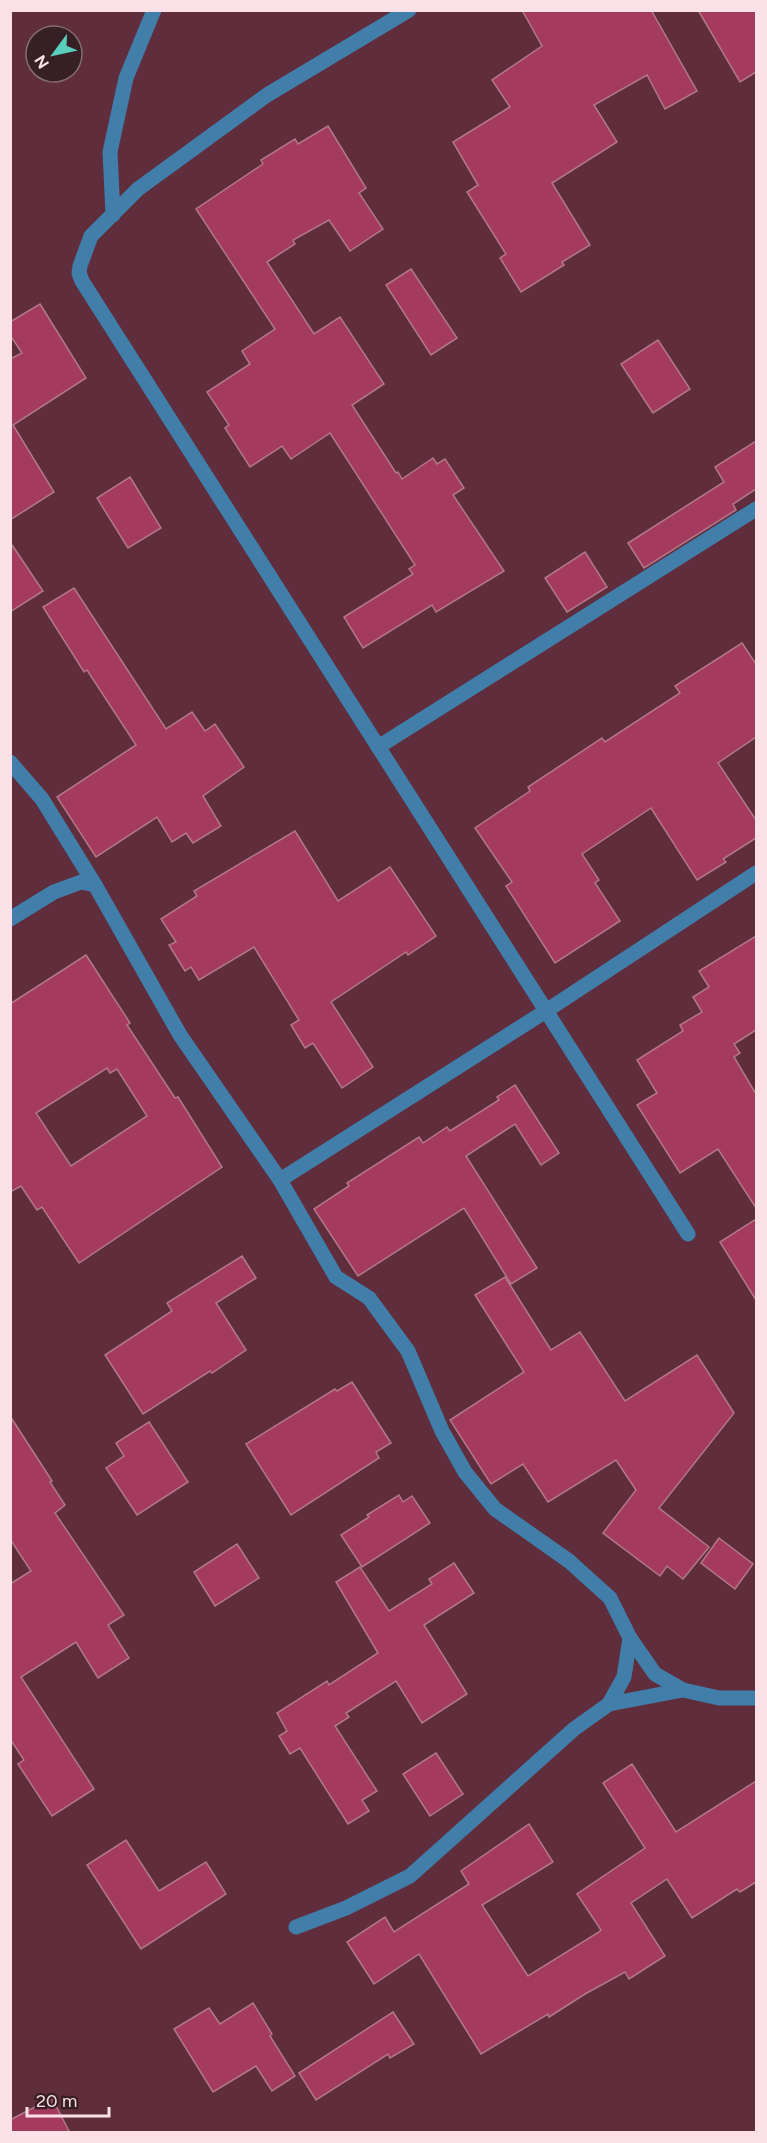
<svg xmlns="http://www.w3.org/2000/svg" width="767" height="2143" font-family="Figtree,sans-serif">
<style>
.building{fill:#a53a5f;stroke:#b27888;stroke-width:1.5;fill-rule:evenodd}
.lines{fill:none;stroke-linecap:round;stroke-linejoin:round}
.minor{stroke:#427eaa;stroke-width:15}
</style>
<rect width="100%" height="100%" fill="#602d3d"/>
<g class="building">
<path d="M 522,10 L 651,10 L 697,91 L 665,109 L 647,75 L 594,105 L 617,142 L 552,183 L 590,245 L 562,262 L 564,265 L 521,292 L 500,258 L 506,254 L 467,192 L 478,185 L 453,142 L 510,107 L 492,80 L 542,46 Z"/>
<path d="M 698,10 L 756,10 L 756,72 L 740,82 Z"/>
<path d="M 328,126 L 366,188 L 359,193 L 383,229 L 350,251 L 329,220 L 293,240 L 295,244 L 267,262 L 314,334 L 340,317 L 384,384 L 352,405 L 396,473 L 398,472 L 402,479 L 433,458 L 437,464 L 445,459 L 464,488 L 453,495 L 504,571 L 436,612 L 432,605 L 363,648 L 344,617 L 413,574 L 409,569 L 415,565 L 330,433 L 291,459 L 282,446 L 250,467 L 225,428 L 229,425 L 207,392 L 250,364 L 242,351 L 275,329 L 196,209 L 263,164 L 261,160 L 295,139 L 298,144 Z"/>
<path d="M 411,269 L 457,338 L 431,355 L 386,285 Z"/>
<path d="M 40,304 L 86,378 L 13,425 L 54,492 L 10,520 L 10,359 L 22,353 L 10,335 L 10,322 Z"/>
<path d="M 658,340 L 690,389 L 653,413 L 621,364 Z"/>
<path d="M 756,441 L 756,489 L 733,504 L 736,510 L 644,568 L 628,543 L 724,482 L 715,467 Z"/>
<path d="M 130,477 L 161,528 L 128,548 L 97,498 Z"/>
<path d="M 10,542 L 43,591 L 10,612 Z"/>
<path d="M 585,552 L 607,587 L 567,612 L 545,578 Z"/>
<path d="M 74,588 L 166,729 L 192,712 L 205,731 L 215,724 L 244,767 L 203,796 L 221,826 L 193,843 L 186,833 L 172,842 L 157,817 L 96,857 L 57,797 L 136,745 L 87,670 L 84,672 L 43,607 Z"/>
<path d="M 742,643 L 756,664 L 756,737 L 718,763 L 756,820 L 756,838 L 723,859 L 726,862 L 697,880 L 651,808 L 582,854 L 599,880 L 595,883 L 620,921 L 555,963 L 506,886 L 512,882 L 475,828 L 530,791 L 528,787 L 602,738 L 605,742 L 680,693 L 675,686 Z"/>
<path d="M 295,831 L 338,901 L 390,867 L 436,936 L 408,955 L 406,952 L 331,1002 L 373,1067 L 342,1088 L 313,1043 L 305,1048 L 291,1025 L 299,1020 L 254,947 L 199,980 L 191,967 L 185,971 L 169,945 L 176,942 L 161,919 L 197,896 L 194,891 Z"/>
<path d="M 756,936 L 756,1030 L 734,1044 L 740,1053 L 734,1057 L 756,1094 L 756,1208 L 718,1149 L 680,1173 L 637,1105 L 657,1093 L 637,1060 L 683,1031 L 680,1025 L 702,1012 L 693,997 L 709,987 L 699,971 Z"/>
<path d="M 86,955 L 130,1023 L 127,1025 L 175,1098 L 178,1097 L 222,1167 L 79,1263 L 42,1207 L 37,1210 L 21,1186 L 10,1192 L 10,1004 ZM 107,1068 L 110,1073 L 117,1069 L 147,1116 L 71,1166 L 36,1113 Z"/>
<path d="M 515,1085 L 559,1153 L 541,1165 L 515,1124 L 466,1156 L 537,1268 L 511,1284 L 464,1208 L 358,1276 L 314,1209 L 349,1186 L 347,1183 L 419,1137 L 423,1143 L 447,1127 L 450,1131 L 499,1100 L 497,1097 Z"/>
<path d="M 756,1219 L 756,1300 L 720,1242 Z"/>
<path d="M 242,1256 L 256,1278 L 216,1303 L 246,1350 L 212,1373 L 210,1371 L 143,1414 L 105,1355 L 172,1311 L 167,1303 Z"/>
<path d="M 505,1277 L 551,1350 L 580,1332 L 625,1401 L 697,1355 L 734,1413 L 659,1508 L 709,1547 L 683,1579 L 667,1566 L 660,1576 L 603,1533 L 636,1490 L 616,1460 L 548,1502 L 523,1464 L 491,1484 L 450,1420 L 524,1372 L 475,1295 Z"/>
<path d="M 352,1382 L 391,1443 L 376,1452 L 379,1458 L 291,1515 L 246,1444 L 335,1389 L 337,1391 Z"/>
<path d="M 10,1416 L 45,1470 L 52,1481 L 50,1482 L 65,1505 L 55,1513 L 124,1615 L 108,1625 L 129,1658 L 98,1678 L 76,1642 L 21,1677 L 94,1789 L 52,1816 L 18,1764 L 24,1760 L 10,1739 L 10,1584 L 31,1571 L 10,1539 Z"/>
<path d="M 149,1422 L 188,1482 L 137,1515 L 106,1468 L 124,1456 L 116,1443 Z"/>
<path d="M 399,1495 L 403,1502 L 412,1496 L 430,1523 L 362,1567 L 341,1535 L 369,1517 L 367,1515 Z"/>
<path d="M 719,1538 L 753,1564 L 735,1589 L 701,1563 Z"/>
<path d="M 237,1544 L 259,1578 L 215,1606 L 194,1572 Z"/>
<path d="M 454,1563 L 474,1593 L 424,1625 L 467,1694 L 422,1723 L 396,1681 L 346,1713 L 349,1717 L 335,1726 L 377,1791 L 362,1800 L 369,1811 L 348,1824 L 300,1748 L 290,1754 L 279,1736 L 287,1731 L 277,1713 L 327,1681 L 329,1685 L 378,1653 L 336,1582 L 360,1567 L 389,1611 L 432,1584 L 429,1579 Z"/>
<path d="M 436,1753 L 463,1794 L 430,1816 L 403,1774 Z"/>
<path d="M 632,1764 L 676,1832 L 756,1781 L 756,1882 L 740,1892 L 737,1889 L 692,1918 L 667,1879 L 631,1903 L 665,1956 L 629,1979 L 625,1972 L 585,1994 L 549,2017 L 548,2014 L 481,2054 L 419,1954 L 374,1984 L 347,1942 L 385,1917 L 394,1932 L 469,1884 L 461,1871 L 529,1824 L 553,1862 L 482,1905 L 528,1976 L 599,1932 L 601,1930 L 577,1894 L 645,1848 L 603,1783 Z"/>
<path d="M 126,1840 L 159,1891 L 206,1862 L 226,1894 L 141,1949 L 87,1865 Z"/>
<path d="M 253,2003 L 272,2034 L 270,2036 L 295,2076 L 272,2091 L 256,2066 L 213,2092 L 174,2029 L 209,2008 L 220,2024 Z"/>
<path d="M 393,2012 L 414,2044 L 390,2058 L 388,2054 L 316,2100 L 299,2073 Z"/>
<path d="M 52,2098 L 70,2133 L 10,2133 L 10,2120 Z"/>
</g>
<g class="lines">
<g class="minor">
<path d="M 409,10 L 267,95 L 138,189 L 91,236 L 80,266 L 79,273 L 82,281 L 688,1234"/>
<path d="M 113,215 L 110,152 L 126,78 L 154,10"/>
<path d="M 378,747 L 756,509"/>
<path d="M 10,762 L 42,799 L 95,885"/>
<path d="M 10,919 L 54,892 L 81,882 L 95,885 L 180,1035 L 280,1180 L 336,1277 L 369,1298 L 408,1351 L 442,1431 L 465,1472 L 495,1509 L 569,1561 L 610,1598 L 630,1638 L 655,1674 L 683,1690 L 719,1698 L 756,1698"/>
<path d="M 280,1180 L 546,1011 L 756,873"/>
<path d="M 609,1704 L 624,1677 L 630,1638"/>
<path d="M 296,1927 L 346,1908 L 410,1876 L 574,1729 L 609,1704 L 683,1690"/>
</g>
</g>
<rect width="767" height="2143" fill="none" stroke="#fbe1e7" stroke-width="24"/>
<g transform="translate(54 54) rotate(237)"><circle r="28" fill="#361f25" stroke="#856d73" stroke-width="1.5"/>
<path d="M0-4.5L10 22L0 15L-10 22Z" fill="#5acebc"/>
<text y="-9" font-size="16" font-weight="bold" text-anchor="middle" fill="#fbe1e7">N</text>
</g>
<path d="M27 2107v9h82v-9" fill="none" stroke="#fbe1e7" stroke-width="3"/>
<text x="36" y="2107" font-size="18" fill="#fbe1e7" stroke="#361f25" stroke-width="4.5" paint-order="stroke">20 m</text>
</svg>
